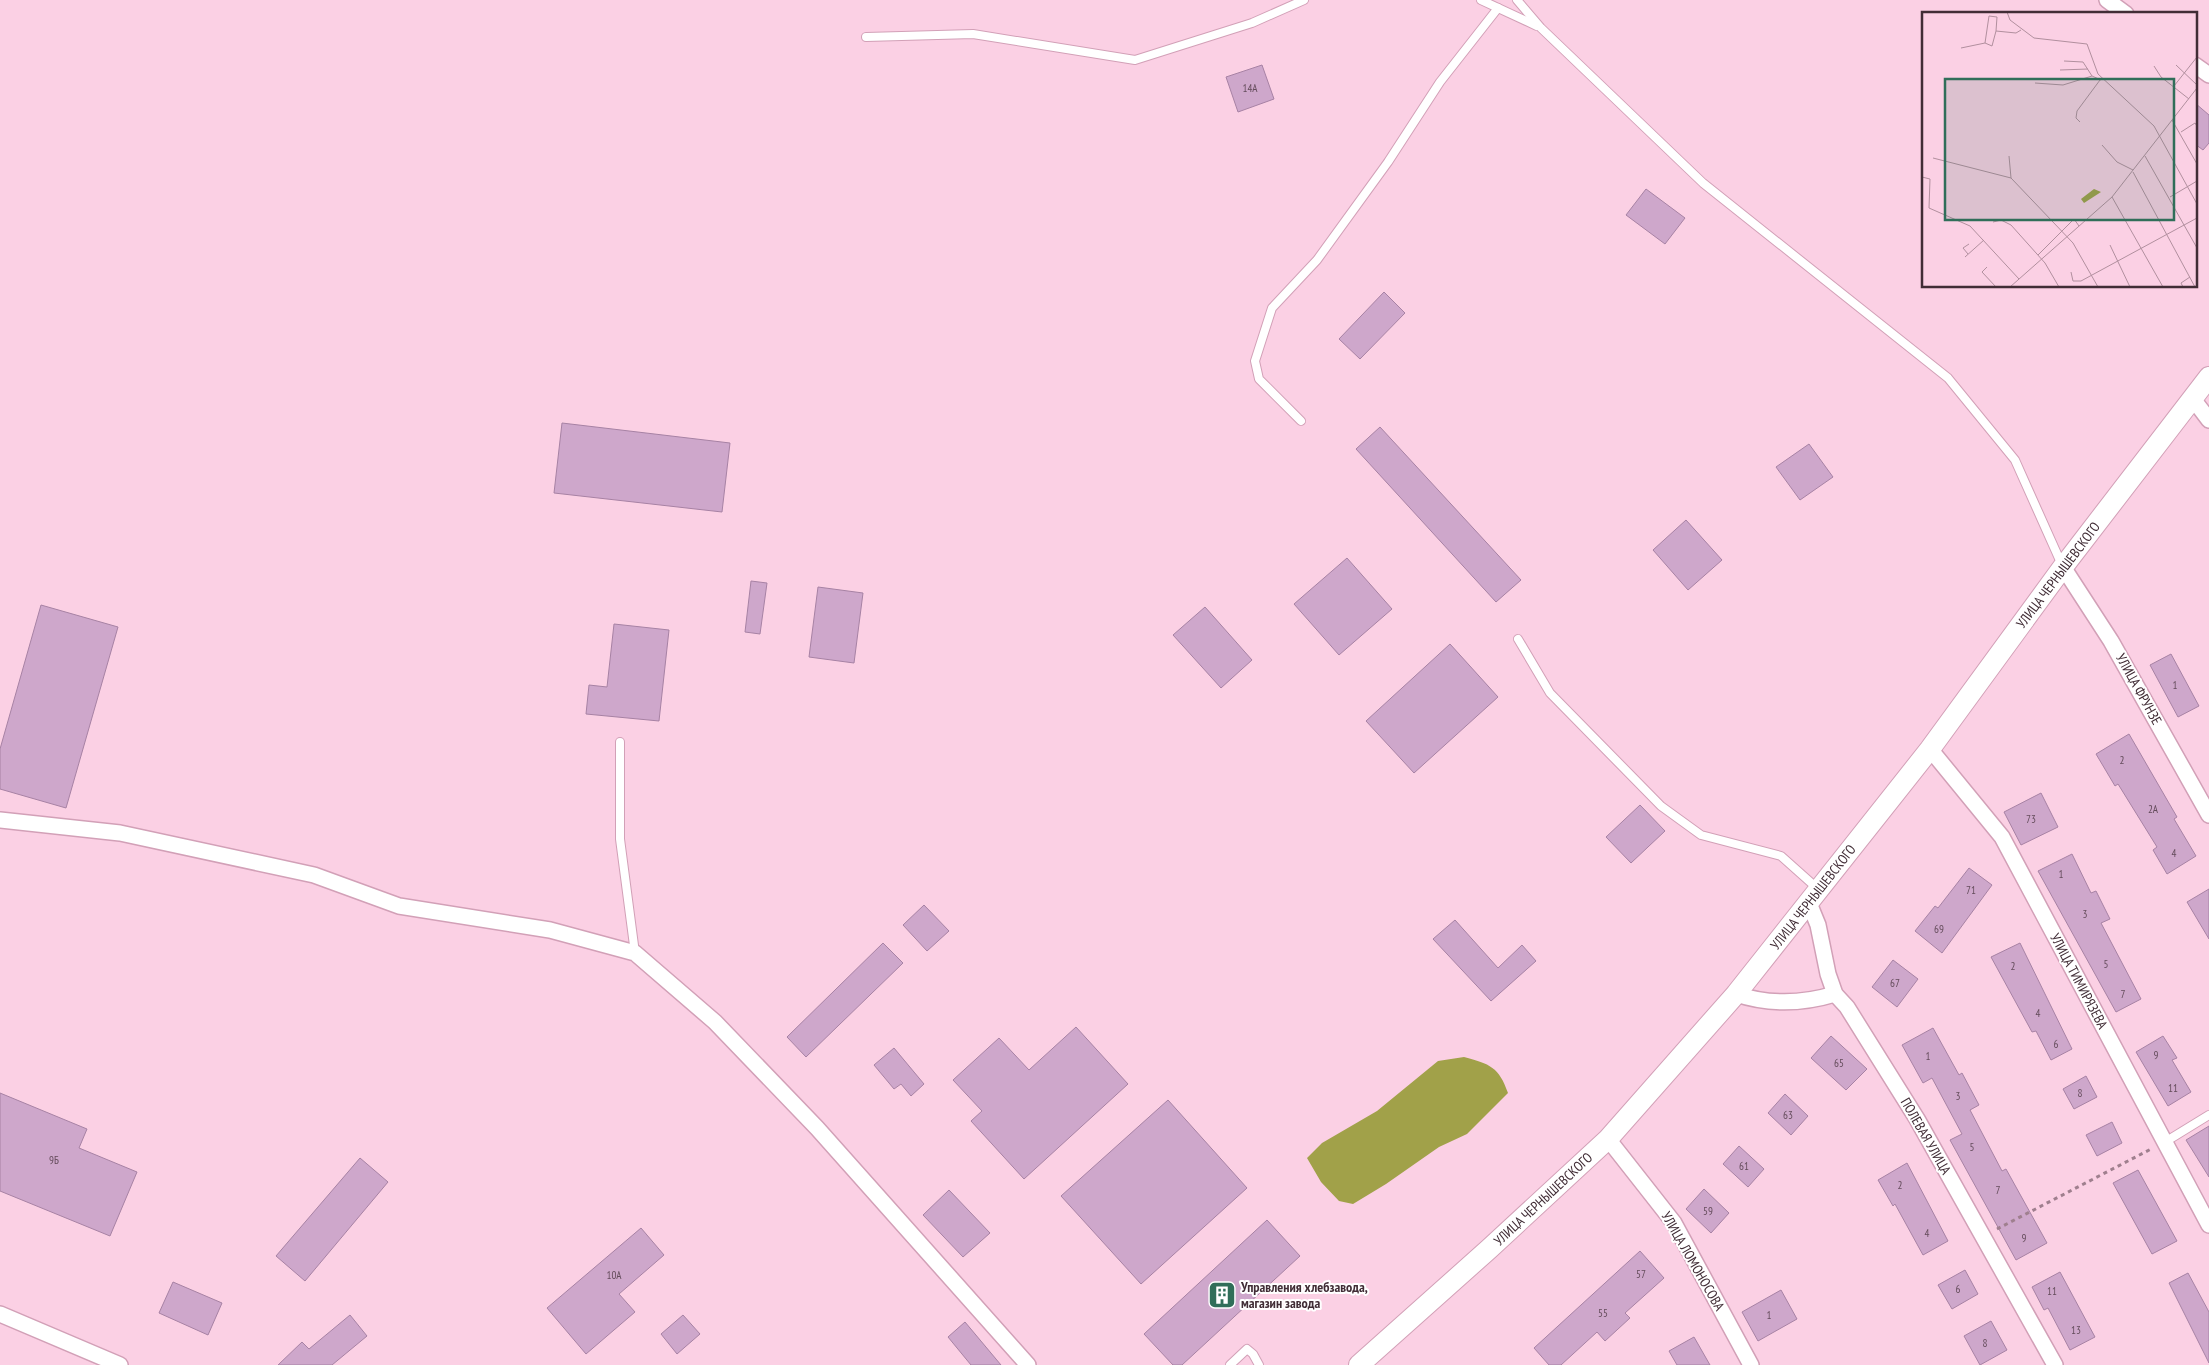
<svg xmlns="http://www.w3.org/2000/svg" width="2209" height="1365" font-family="'PT Sans Narrow',sans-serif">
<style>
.water{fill:#a1a149}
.building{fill:#cea7cb;stroke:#a782a4}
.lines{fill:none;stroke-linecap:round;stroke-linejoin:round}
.lane-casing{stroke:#d2a0b7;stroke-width:10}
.street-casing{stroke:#d2a0b7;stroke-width:18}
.secondary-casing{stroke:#d2a0b7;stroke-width:22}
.path{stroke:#9f7f8e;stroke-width:3;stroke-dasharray:4 4;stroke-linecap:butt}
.lane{stroke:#fff;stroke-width:8}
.street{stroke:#fff;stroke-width:15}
.secondary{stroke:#fff;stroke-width:20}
.labels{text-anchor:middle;stroke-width:4;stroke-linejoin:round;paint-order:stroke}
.number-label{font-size:11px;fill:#644c5b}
.street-label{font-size:14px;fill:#412d36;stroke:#fff}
.poi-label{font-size:14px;font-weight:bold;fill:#412d36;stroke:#fff;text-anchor:start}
.inset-road{fill:none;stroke:#b18f9e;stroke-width:1}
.view{fill:#306e59;fill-opacity:0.15;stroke:#306e59;stroke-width:2.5}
.inset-edge{fill:none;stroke:#412d36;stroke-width:2.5}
</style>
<rect width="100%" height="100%" fill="#fbd0e4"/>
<path class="water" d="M 1464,1057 C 1490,1064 1499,1067 1508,1093 L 1467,1134 L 1439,1147 L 1386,1184 L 1353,1204 L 1339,1201 L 1321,1182 L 1307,1158 L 1322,1143 L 1377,1111 L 1438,1061 Z"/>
<g class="building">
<path d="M 1262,65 L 1274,99 L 1238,112 L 1226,77 Z"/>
<path d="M 2195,103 L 2209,115 L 2209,143 L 2203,150 L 2195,144 Z"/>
<path d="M 1646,189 L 1685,218 L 1665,244 L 1626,215 Z"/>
<path d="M 1384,292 L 1405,313 L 1360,359 L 1339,339 Z"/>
<path d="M 562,423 L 730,443 L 722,512 L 554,493 Z"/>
<path d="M 1380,427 L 1521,580 L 1496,602 L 1356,449 Z"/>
<path d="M 1809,444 L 1833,477 L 1800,500 L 1776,467 Z"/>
<path d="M 1686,520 L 1722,560 L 1688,590 L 1653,550 Z"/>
<path d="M 1347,558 L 1392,609 L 1339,655 L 1294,604 Z"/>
<path d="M 751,581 L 767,583 L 760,634 L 745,632 Z"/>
<path d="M 818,587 L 863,593 L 854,663 L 809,657 Z"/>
<path d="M 41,605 L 118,627 L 66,808 L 0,789 L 0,749 Z"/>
<path d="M 1205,607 L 1252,660 L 1221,688 L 1173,635 Z"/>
<path d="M 614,624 L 669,630 L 659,721 L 586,714 L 589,685 L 607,687 Z"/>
<path d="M 1450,644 L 1498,697 L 1414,773 L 1366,721 Z"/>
<path d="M 2171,654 L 2199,706 L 2178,717 L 2150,665 Z"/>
<path d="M 2129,734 L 2177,817 L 2174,819 L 2196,856 L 2167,874 L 2153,850 L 2157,847 L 2118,784 L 2115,786 L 2096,754 Z"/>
<path d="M 2041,793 L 2058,827 L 2021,845 L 2004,812 Z"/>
<path d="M 1640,805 L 1665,831 L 1631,863 L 1606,837 Z"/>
<path d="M 2072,854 L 2091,893 L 2096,891 L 2110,919 L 2101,923 L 2141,999 L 2116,1012 L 2038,871 Z"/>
<path d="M 1969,868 L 1992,885 L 1942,953 L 1915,931 L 1935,906 L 1938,908 Z"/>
<path d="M 2209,889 L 2209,939 L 2187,902 Z"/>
<path d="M 924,905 L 949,931 L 927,951 L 903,925 Z"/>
<path d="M 1455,920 L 1498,968 L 1522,945 L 1536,961 L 1491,1001 L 1433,939 Z"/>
<path d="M 883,943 L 903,963 L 806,1057 L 787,1037 Z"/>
<path d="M 2020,943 L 2072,1049 L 2051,1060 L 2036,1031 L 2032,1032 L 1991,957 Z"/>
<path d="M 1893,960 L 1918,979 L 1897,1007 L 1872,987 Z"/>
<path d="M 1076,1027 L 1128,1084 L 1024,1179 L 971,1121 L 982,1111 L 953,1080 L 999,1038 L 1029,1070 Z"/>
<path d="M 1933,1028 L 1959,1075 L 1962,1073 L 1979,1105 L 1970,1110 L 2002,1171 L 2006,1169 L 2047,1243 L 2016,1260 L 1950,1140 L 1962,1134 L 1932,1078 L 1923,1083 L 1902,1045 Z"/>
<path d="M 1831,1036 L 1867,1069 L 1846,1090 L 1811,1058 Z"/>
<path d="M 2163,1036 L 2177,1058 L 2172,1060 L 2191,1092 L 2168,1106 L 2136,1052 Z"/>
<path d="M 894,1048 L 924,1084 L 911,1096 L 901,1084 L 894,1089 L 874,1065 Z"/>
<path d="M 2086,1076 L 2097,1097 L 2074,1109 L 2063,1089 Z"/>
<path d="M 0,1093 L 87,1129 L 79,1148 L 137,1172 L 110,1236 L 0,1191 Z"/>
<path d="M 1785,1094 L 1808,1116 L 1791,1135 L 1768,1113 Z"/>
<path d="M 1168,1100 L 1247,1188 L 1141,1284 L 1061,1196 Z"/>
<path d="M 2112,1122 L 2122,1143 L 2097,1156 L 2086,1135 Z"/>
<path d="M 2209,1126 L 2209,1177 L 2186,1140 Z"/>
<path d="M 1739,1146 L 1764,1169 L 1748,1187 L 1723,1164 Z"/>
<path d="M 360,1158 L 388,1182 L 305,1281 L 276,1256 Z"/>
<path d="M 1907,1163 L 1948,1241 L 1923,1255 L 1895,1204 L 1893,1206 L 1878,1180 Z"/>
<path d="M 2138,1170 L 2177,1241 L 2152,1254 L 2113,1183 Z"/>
<path d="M 1704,1189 L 1729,1213 L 1711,1233 L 1686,1209 Z"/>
<path d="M 949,1190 L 990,1233 L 963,1257 L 923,1215 Z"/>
<path d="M 1267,1220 L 1300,1256 L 1182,1365 L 1173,1365 L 1144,1334 Z"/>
<path d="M 641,1228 L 664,1255 L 619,1294 L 635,1312 L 586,1354 L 547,1308 Z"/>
<path d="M 1640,1251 L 1664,1278 L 1625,1313 L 1630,1318 L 1605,1341 L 1597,1332 L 1561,1365 L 1549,1365 L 1534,1348 Z"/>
<path d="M 1965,1270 L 1978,1294 L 1952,1309 L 1938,1285 Z"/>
<path d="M 2060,1272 L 2095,1337 L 2070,1350 L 2048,1308 L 2044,1310 L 2032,1287 Z"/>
<path d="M 2188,1273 L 2209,1312 L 2209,1363 L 2169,1283 Z"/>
<path d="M 173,1282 L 222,1303 L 208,1335 L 159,1313 Z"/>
<path d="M 1781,1290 L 1797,1319 L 1758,1341 L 1742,1312 Z"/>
<path d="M 350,1315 L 367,1336 L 332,1365 L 278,1365 L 302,1342 L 309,1349 Z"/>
<path d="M 683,1315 L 700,1334 L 677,1354 L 661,1334 Z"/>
<path d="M 1991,1321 L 2007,1350 L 1980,1365 L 1964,1336 Z"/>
<path d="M 965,1322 L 1001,1365 L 971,1365 L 948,1337 Z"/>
<path d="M 1694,1337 L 1710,1365 L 1677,1365 L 1669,1351 Z"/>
</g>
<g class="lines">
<g class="lane-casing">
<g id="lane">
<path d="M 1481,0 L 1537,26"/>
<path d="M 1517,0 L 1541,28 L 1703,183 L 1948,378 L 2015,460 L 2062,565"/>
<path d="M 866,37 L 973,34 L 1135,60 L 1252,23 L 1304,0"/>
<path d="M 1301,421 L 1259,379 L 1255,361 L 1272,308 L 1317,260 L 1388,162 L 1440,82 L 1498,8"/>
<path d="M 1518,639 L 1550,693 L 1661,806 L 1701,835 L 1781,856 L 1818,889"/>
<path d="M 620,742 L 620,839 L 635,953"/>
<path d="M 2165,1142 L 2209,1115"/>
<path d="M 1230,1365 L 1247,1349 L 1253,1354 L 1259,1365"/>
</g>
</g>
<g class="street-casing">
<g id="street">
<path d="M 2107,0 L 2126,14"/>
<path d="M 2195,65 L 2209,75"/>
<path d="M 2193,399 L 2209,420"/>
<path d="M 2063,567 L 2111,641 L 2209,815"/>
<path d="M 1930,749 L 2002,837 L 2209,1225"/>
<path d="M 0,820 L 120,833 L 314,875 L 399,906 L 550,930 L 635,953 L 715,1022 L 817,1128 L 1028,1365"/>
<path d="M 1809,903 L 1818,925 L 1828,974 L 1835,994 L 1847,1007 L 1917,1119 L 2055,1365"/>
<path d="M 1736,994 C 1769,1005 1802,1004 1835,994"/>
<path d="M 1608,1139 L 1674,1223 L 1751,1365"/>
<path d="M 0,1314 L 120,1365"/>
</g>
</g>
<g class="secondary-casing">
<path id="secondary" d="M 1359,1365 L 1489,1249 L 1608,1139 L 1736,994 L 1930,749 L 2063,567 L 2209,377"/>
</g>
<path class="path" d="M 1997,1229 L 2151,1149"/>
<use href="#lane" class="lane"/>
<use href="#street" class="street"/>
<use href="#secondary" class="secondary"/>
</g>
<defs>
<g id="building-square" transform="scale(1.4375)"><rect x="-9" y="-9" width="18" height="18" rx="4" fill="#306e59" stroke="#fff"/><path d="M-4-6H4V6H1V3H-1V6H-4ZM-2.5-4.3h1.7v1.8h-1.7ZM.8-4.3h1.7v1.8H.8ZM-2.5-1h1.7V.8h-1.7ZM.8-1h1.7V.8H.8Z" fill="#fff"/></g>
</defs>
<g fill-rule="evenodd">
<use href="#building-square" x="1222" y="1295"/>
</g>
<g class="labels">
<g class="number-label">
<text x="1250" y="92">14А</text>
<text x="2175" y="689">1</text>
<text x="2122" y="764">2</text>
<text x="2153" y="813">2А</text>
<text x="2031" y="823">73</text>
<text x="2174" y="857">4</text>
<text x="2061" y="878">1</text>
<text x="1971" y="894">71</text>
<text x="2085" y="918">3</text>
<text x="1939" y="933">69</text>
<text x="2106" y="968">5</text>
<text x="2013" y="970">2</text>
<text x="1895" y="987">67</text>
<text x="2123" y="998">7</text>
<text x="2038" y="1017">4</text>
<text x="2056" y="1048">6</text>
<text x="2156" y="1059">9</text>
<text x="1928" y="1060">1</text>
<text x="1839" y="1067">65</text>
<text x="2173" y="1092">11</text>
<text x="2080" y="1097">8</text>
<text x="1958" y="1100">3</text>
<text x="1788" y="1119">63</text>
<text x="1972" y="1151">5</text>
<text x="54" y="1164">9Б</text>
<text x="1744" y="1170">61</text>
<text x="1900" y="1189">2</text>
<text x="1998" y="1194">7</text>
<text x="1708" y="1215">59</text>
<text x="1927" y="1237">4</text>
<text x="2024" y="1242">9</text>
<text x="1641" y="1278">57</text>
<text x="614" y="1279">10А</text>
<text x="1958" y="1293">6</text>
<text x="2052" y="1295">11</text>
<text x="1603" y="1317">55</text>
<text x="1769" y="1319">1</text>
<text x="2076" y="1334">13</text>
<text x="1985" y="1347">8</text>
</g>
<g class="street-label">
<text transform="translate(2058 575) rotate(-53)" y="5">УЛИЦА ЧЕРНЫШЕВСКОГО</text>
<text transform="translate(2139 689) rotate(61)" y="5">УЛИЦА ФРУНЗЕ</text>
<text transform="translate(1813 897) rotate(-52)" y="5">УЛИЦА ЧЕРНЫШЕВСКОГО</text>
<text transform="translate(2079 981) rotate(62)" y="5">УЛИЦА ТИМИРЯЗЕВА</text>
<text transform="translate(1926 1136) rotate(60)" y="5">ПОЛЕВАЯ УЛИЦА</text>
<text transform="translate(1543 1199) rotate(-43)" y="5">УЛИЦА ЧЕРНЫШЕВСКОГО</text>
<text transform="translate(1693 1261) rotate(60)" y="5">УЛИЦА ЛОМОНОСОВА</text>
</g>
<g class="poi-label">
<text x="1241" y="1292">Управления хлебзавода,<tspan x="1241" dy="16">магазин завода</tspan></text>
</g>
</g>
<g transform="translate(1922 12)">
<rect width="275" height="275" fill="#fbd0e4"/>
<path d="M 172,177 L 179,180 L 162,191 L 159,187 Z" fill="#a1a149"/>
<path class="inset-road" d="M 85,0 L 88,8 L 112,26 L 165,32 L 176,62 L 232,114 L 275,192M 63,31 L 70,34 L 74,19M 39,36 L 63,31 L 67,4 L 75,5 L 74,19 L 94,21 L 99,18M 142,49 L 161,50 L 170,64 L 179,68M 254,53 L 275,73M 232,54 L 239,65 L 267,87M 138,58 L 166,57M 113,71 L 141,73 L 170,64M 252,74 L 275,45M 250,108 L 275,152M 158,110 L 154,106 L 155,99 L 178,68M 259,120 L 273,111 L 275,114M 180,133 L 195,150 L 211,158M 87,144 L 89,166M 223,144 L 275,236M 11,146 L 89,166 L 151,231 L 176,275M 211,160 L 273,275M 0,165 L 8,167 L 7,196 L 48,214 L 97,267M 190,185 L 241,275M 248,185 L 275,169M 71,210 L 79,208 L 89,213 L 123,251 L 137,275M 188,233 L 208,275M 46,242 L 41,236 L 47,232M 116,243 L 152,207 L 157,214M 43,245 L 62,228M 65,255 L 60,260 L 74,275M 149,260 L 151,269 L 159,269 L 275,206M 88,275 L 190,185 L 275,76M 261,275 L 259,271 L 268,265"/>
<path class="view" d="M 23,67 L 252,67 L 252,208 L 23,208 Z"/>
<rect width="275" height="275" class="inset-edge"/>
</g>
</svg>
